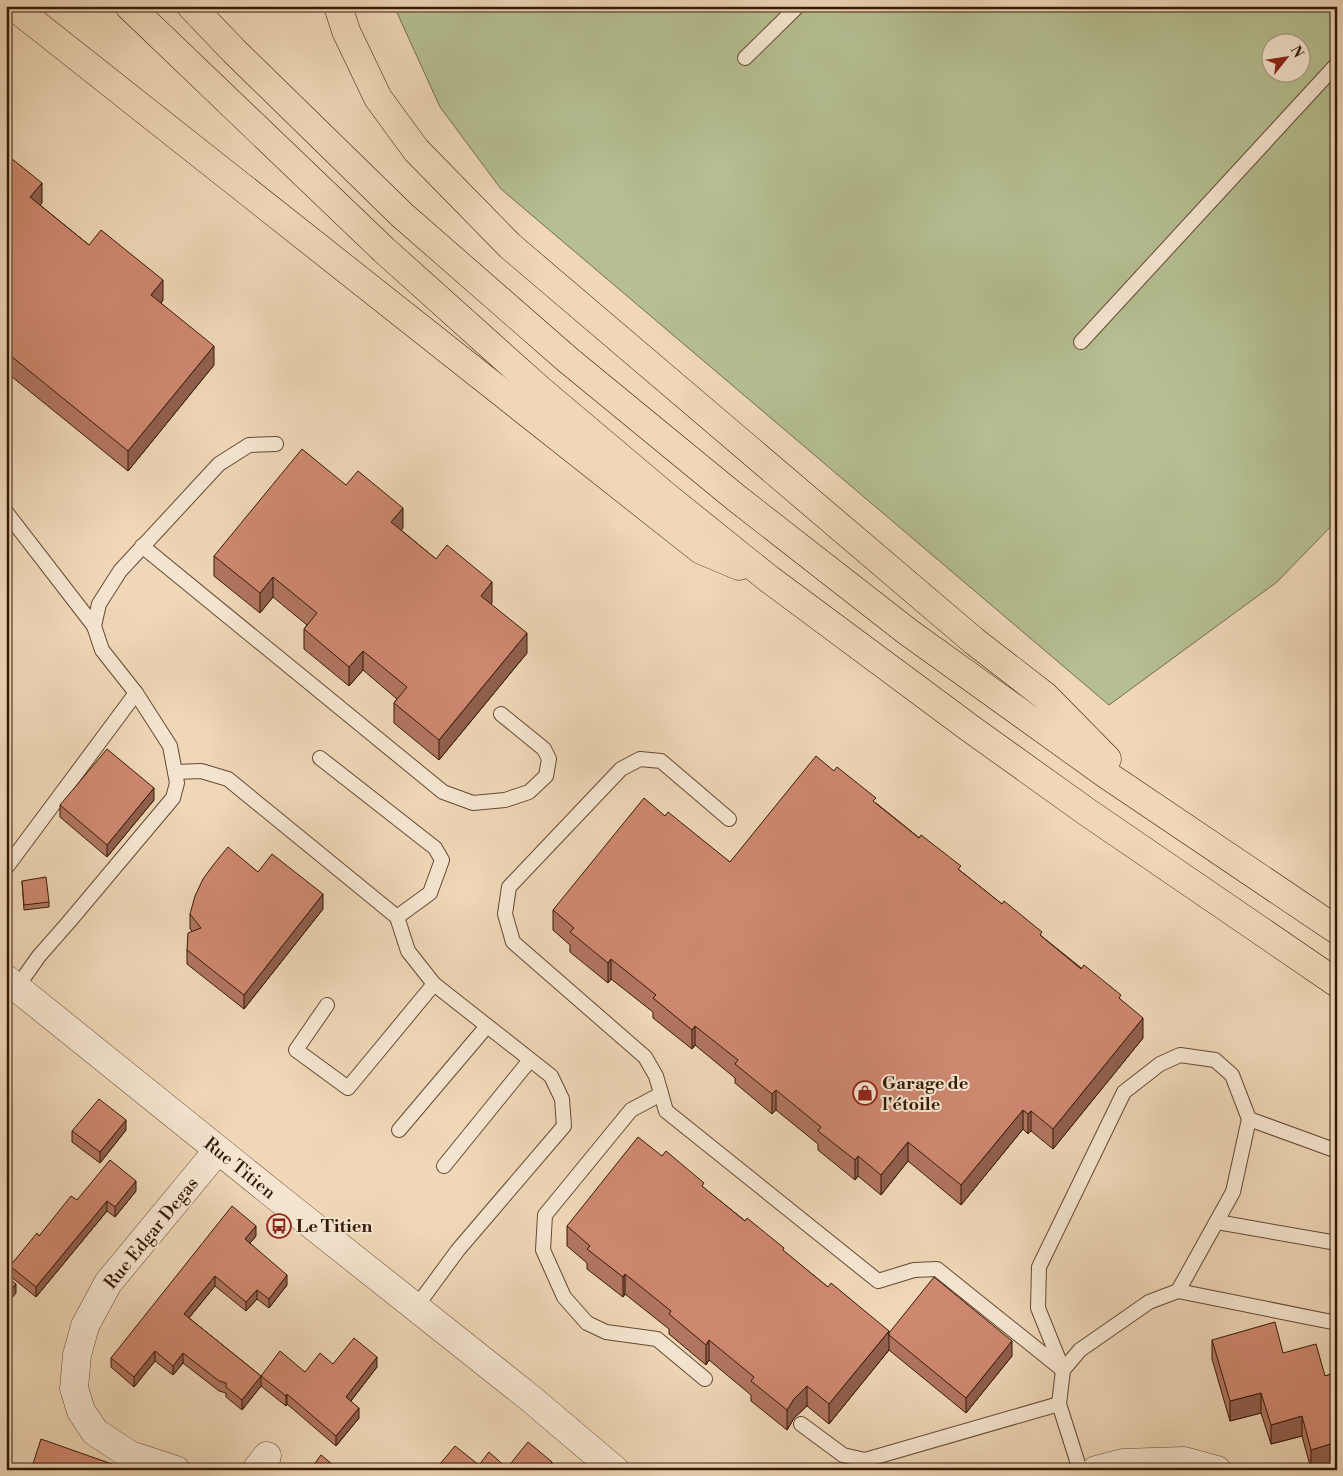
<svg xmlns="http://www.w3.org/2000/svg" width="1343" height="1476" font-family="'Libre Bodoni',serif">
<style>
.green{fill:#b5bf92;stroke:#756c4c;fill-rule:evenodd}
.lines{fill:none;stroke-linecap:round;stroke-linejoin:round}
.service-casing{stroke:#644932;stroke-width:16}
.minor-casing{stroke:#644932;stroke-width:29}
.trunk-casing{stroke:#351a06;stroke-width:29}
.service{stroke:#f5e5d0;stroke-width:14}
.minor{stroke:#f5e5d0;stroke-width:28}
.trunk{stroke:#efd7b7;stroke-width:28}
.wall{fill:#b17560;stroke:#351a06}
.shaded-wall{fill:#905f4e;stroke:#351a06}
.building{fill:#ce8870;stroke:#351a06}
.labels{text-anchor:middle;stroke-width:4;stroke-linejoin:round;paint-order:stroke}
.poi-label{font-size:18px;font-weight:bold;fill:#351a06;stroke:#f5e5d0;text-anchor:start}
.street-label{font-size:18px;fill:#351a06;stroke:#f5e5d0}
</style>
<rect width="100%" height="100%" fill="#efd7b7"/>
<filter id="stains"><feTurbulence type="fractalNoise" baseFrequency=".004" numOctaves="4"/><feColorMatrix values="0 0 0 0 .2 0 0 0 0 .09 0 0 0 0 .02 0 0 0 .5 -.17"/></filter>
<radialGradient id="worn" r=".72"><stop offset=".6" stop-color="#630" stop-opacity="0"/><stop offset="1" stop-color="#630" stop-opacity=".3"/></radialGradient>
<path class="green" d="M 394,6 L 1337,6 L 1337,520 L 1277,582 L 1109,705 L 501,189 L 440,107 ZM 1270,42 L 1300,42 L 1300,72 L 1270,72 Z"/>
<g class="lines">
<g class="service-casing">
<g id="service">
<path d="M 745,58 L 798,6"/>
<path d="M 1081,342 L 1337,64"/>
<path d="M 6,512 L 94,626"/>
<path d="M 142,546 L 443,792 L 473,803 L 505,800 L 529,792 L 546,776 L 549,759 L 544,749 L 501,714"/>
<path d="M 320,758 L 435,848 L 442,860 L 430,893 L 397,917"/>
<path d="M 175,772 L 201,771 L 228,779 L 397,917 L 408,951 L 434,984 L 551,1076 L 562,1099 L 564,1126 L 458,1250 L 416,1307"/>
<path d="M 729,819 L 661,761 L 640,759 L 621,769 L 509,887 L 505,914 L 513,942 L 645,1057 L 656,1076 L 666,1111 L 878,1281 L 914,1270 L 937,1269 L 1063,1370 L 1038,1308 L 1039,1267 L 1124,1092 L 1160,1064 L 1180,1055 L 1215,1060 L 1232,1075 L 1249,1119 L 1233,1192 L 1178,1291"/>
<path d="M 6,868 L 136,693"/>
<path d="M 17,987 L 39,956 L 68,923 L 173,798 L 177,783 L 170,746 L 136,693 L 102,650 L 94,626 L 99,604 L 120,571 L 219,464 L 249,445 L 276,444"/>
<path d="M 327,1005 L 296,1050 L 348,1088 L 434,984"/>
<path d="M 661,1094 L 631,1110 L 545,1215 L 543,1250 L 564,1297 L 587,1323 L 606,1332 L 657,1339 L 705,1379"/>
<path d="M 1249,1119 L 1337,1151"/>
<path d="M 399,1130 L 487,1026"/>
<path d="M 444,1166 L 530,1060"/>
<path d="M 1217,1222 L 1337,1243"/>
<path d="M 801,1424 L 843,1455 L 865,1460 L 1059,1404"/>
<path d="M 1080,1470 L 1059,1404 L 1063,1370 L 1080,1350 L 1149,1302 L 1178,1291 L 1337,1323"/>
</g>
</g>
<g class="minor-casing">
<g id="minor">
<path d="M 6,979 L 283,1202 L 530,1398 L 615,1470"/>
<path d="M 176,1470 L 130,1455 L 95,1432 L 81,1411 L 74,1388 L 77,1355 L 85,1326 L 108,1283 L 218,1150"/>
<path d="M 256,1470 L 267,1456"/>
<path d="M 1096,1470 L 1123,1463 L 1184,1461 L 1217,1470"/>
</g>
</g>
<g class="trunk-casing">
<g id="trunk">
<path d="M 13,6 L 701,550 L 739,566"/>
<path d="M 129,6 L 384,250 L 539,389 L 667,497 L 769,579 L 971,729 L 1087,812 L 1337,983"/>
<path d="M 191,6 L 234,51 L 402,215 L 568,360 L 735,497 L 908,632 L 1107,775 L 1337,930"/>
<path d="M 338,6 L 346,31 L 378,98 L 416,150 L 510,246 L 974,641 L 1045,696 L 1107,759"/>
</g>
</g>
<use href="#service" class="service"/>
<use href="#minor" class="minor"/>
<use href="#trunk" class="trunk"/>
</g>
<g class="wall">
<path d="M 6,154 L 42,203 L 40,205 L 89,245 L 163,300 L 161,303 L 214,365 L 128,471 L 6,372 Z"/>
<path d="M 346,485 L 403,528 L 401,530 L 436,559 L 492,602 L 491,604 L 527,653 L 439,760 L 394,723 L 394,703 L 397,699 L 363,670 L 349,686 L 304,649 L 304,629 L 307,625 L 273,597 L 260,613 L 214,576 L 214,556 Z"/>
<path d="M 154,800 L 107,857 L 60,817 L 60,805 Z"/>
<path d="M 876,803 L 1121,1000 L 1143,1038 L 1053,1149 L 1031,1131 L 1028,1134 L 1023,1129 L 961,1205 L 908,1161 L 881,1195 L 858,1176 L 855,1180 L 818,1150 L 818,1144 L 776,1110 L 772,1114 L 735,1083 L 735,1078 L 695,1045 L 692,1049 L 653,1018 L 653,1012 L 611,979 L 608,983 L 570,952 L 570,945 L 553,930 L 553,910 L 665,816 L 730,862 Z"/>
<path d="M 258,872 L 323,909 L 244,1009 L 187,964 L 187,950 L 192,931 L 190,929 L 190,914 Z"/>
<path d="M 22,881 L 49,902 L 49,907 L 24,910 Z"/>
<path d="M 126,1130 L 100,1163 L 72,1142 L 72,1131 Z"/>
<path d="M 662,1156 L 704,1188 L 828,1287 L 889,1333 L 1012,1356 L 966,1413 L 889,1350 L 829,1424 L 807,1406 L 794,1418 L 787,1430 L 751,1401 L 751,1395 L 709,1360 L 706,1365 L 669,1334 L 669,1329 L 625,1294 L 623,1297 L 587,1269 L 587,1263 L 567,1246 L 567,1226 Z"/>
<path d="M 136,1191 L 115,1217 L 107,1211 L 36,1297 L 10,1276 L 10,1266 L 39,1236 L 77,1200 Z"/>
<path d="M 256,1236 L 250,1243 L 287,1285 L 269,1308 L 257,1299 L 246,1311 L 215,1286 L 189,1318 L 261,1376 L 305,1372 L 333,1364 L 377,1367 L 351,1401 L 359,1418 L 336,1446 L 287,1404 L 286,1406 L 261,1386 L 242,1410 L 226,1397 L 226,1393 L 219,1391 L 183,1363 L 173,1375 L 155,1361 L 134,1387 L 111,1367 L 111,1358 Z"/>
<path d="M 1212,1340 L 1283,1353 L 1325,1376 L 1337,1372 L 1337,1462 L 1311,1469 L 1302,1436 L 1271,1444 L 1261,1413 L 1230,1421 L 1212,1359 Z"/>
</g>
<g class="shaded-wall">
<path d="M 42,183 L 42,203 L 30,217 L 30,197 Z"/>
<path d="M 163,280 L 163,300 L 151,315 L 151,295 Z"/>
<path d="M 214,346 L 214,365 L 128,471 L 128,451 Z"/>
<path d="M 403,508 L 403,528 L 391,542 L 391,522 Z"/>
<path d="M 273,577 L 273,597 L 260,613 L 260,593 Z"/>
<path d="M 492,582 L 492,602 L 481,615 L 481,596 Z"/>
<path d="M 527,633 L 527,653 L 439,760 L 439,740 Z"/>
<path d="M 363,651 L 363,670 L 349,686 L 349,667 Z"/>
<path d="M 154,788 L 154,800 L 107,857 L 107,845 Z"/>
<path d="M 323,894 L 323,909 L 244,1009 L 244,995 Z"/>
<path d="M 611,959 L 611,979 L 608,983 L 608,963 Z"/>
<path d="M 1143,1018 L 1143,1038 L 1053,1149 L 1053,1129 Z"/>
<path d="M 695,1026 L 695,1045 L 692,1049 L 692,1030 Z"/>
<path d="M 776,1090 L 776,1110 L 772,1114 L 772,1094 Z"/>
<path d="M 1023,1110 L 1023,1129 L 961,1205 L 961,1185 Z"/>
<path d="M 1031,1111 L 1031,1131 L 1028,1134 L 1028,1114 Z"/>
<path d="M 126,1120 L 126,1130 L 100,1163 L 100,1152 Z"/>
<path d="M 908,1142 L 908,1161 L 881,1195 L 881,1175 Z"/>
<path d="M 858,1156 L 858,1176 L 855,1180 L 855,1160 Z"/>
<path d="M 136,1181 L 136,1191 L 115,1217 L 115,1207 Z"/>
<path d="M 107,1201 L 107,1211 L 36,1297 L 36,1287 Z"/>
<path d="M 256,1226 L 256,1236 L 245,1249 L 245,1239 Z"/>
<path d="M 625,1274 L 625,1294 L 623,1297 L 623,1277 Z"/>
<path d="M 287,1275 L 287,1285 L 269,1308 L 269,1299 Z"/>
<path d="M 215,1276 L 215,1286 L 184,1324 L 184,1314 Z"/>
<path d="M 16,1284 L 16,1293 L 6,1305 L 6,1296 Z"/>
<path d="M 257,1290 L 257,1299 L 246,1311 L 246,1302 Z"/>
<path d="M 889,1331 L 889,1350 L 829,1424 L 829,1404 Z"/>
<path d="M 709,1340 L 709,1360 L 706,1365 L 706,1345 Z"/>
<path d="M 1012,1341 L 1012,1356 L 966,1413 L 966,1398 Z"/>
<path d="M 155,1351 L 155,1361 L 134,1387 L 134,1377 Z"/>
<path d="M 183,1353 L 183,1363 L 173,1375 L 173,1366 Z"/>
<path d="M 377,1357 L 377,1367 L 346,1407 L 346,1397 Z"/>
<path d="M 261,1376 L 261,1386 L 242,1410 L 242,1400 Z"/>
<path d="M 807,1386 L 807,1406 L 794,1418 L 787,1430 L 787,1410 L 794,1399 Z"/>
<path d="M 1261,1393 L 1261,1413 L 1230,1421 L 1230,1401 Z"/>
<path d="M 287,1394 L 287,1404 L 286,1406 L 286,1396 Z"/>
<path d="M 359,1408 L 359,1418 L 336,1446 L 336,1436 Z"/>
<path d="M 1302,1416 L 1302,1436 L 1271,1444 L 1271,1425 Z"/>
<path d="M 1337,1442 L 1337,1462 L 1311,1469 L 1311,1450 Z"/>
<path d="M 10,1450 L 10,1460 L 6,1470 L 6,1461 Z"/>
<path d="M 552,1462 L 552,1470 L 546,1470 Z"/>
</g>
<g class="building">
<path d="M 6,154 L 42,183 L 30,197 L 89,245 L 101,230 L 163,280 L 151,295 L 214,346 L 128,451 L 6,352 Z"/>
<path d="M 302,449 L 346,485 L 358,471 L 403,508 L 391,522 L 436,559 L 447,545 L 492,582 L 481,596 L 527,633 L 439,740 L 394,703 L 407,687 L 363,651 L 349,667 L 304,629 L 317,613 L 273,577 L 260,593 L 214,556 Z"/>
<path d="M 107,749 L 154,788 L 107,845 L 60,805 Z"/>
<path d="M 816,756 L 834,771 L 837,767 L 876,798 L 873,801 L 919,838 L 921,835 L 961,866 L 958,869 L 1002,904 L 1004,901 L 1042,932 L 1040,935 L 1081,969 L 1084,965 L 1121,995 L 1119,998 L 1143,1018 L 1053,1129 L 1031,1111 L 1028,1114 L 1023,1110 L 961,1185 L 908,1142 L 881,1175 L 858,1156 L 855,1160 L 818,1131 L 821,1127 L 776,1090 L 772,1094 L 735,1064 L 738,1060 L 695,1026 L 692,1030 L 653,998 L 656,995 L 611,959 L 608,963 L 570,932 L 574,928 L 553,910 L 644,798 L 665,816 L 668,812 L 730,862 Z"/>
<path d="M 228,847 L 258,872 L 272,854 L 323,894 L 244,995 L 187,950 L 188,933 L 201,928 L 190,914 L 195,896 L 203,879 L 214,864 Z"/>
<path d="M 46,877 L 49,902 L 24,905 L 22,881 Z"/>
<path d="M 99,1099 L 126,1120 L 100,1152 L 72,1131 Z"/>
<path d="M 638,1137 L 662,1156 L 666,1151 L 704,1183 L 702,1186 L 745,1221 L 747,1218 L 784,1248 L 783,1250 L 828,1287 L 831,1283 L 889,1331 L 829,1404 L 807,1386 L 794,1399 L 787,1410 L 751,1381 L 754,1377 L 709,1340 L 706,1345 L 669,1314 L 671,1311 L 625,1274 L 623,1277 L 587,1249 L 590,1246 L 567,1226 Z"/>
<path d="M 110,1160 L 136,1181 L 115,1207 L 107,1201 L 36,1287 L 10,1266 L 37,1233 L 39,1236 L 71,1196 L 77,1200 Z"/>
<path d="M 232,1206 L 256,1226 L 245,1239 L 287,1275 L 269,1299 L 257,1290 L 246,1302 L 215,1276 L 184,1314 L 261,1376 L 242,1400 L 226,1387 L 226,1383 L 219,1381 L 183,1353 L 173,1366 L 155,1351 L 134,1377 L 111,1358 Z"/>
<path d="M 6,1276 L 16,1284 L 6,1296 Z"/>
<path d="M 934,1277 L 1012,1341 L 966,1398 L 889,1335 L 889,1333 Z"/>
<path d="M 1275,1322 L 1283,1353 L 1316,1344 L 1325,1376 L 1337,1372 L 1337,1442 L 1311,1450 L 1302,1416 L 1271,1425 L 1261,1393 L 1230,1401 L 1212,1340 Z"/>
<path d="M 354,1338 L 377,1357 L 346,1397 L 359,1408 L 336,1436 L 287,1394 L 286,1396 L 261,1376 L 280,1351 L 305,1372 L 320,1353 L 333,1364 Z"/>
<path d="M 41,1439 L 129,1470 L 31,1470 Z"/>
<path d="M 528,1442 L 552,1462 L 546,1470 L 435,1470 L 455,1446 L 479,1465 L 489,1452 L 507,1468 Z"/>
<path d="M 6,1449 L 10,1450 L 6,1461 Z"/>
<path d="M 321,1455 L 339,1470 L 310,1470 Z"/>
</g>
<defs>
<g id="shop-ring" transform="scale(1.25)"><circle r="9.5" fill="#f5e5d0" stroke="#8f2418" stroke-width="1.5"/><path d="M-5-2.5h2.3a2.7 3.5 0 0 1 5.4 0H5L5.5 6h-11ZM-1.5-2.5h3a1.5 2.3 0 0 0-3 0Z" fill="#8f2418"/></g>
<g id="bus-ring" transform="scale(1.25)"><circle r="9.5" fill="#f5e5d0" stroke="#8f2418" stroke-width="1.5"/><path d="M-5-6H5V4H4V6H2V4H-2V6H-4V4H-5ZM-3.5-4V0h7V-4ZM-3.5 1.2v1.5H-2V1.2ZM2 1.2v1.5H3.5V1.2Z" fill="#8f2418"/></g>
</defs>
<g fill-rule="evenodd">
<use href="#shop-ring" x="865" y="1093"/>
<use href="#bus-ring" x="279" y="1226"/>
</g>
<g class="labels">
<g class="poi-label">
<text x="882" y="1089">Garage de<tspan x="882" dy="21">l'étoile</tspan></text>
<text x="296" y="1232">Le Titien</text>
</g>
<g class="street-label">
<text transform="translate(240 1168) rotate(39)" y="6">Rue Titien</text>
<text transform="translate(151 1233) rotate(-51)" y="6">Rue Edgar Degas</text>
</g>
</g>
<rect width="1343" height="1476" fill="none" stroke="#efd7b7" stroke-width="25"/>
<rect x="8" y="8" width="1328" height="1461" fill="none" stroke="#351a06" stroke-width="2.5"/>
<rect x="12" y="12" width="1318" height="1451" fill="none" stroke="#351a06"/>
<g transform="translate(1286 58) rotate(60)"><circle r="24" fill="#f5e5d0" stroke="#a8947f"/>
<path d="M0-4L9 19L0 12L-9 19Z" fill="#8f2418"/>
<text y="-8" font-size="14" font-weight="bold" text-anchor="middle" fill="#351a06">N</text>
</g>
<rect width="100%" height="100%" filter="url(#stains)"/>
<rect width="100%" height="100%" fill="url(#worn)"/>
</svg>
